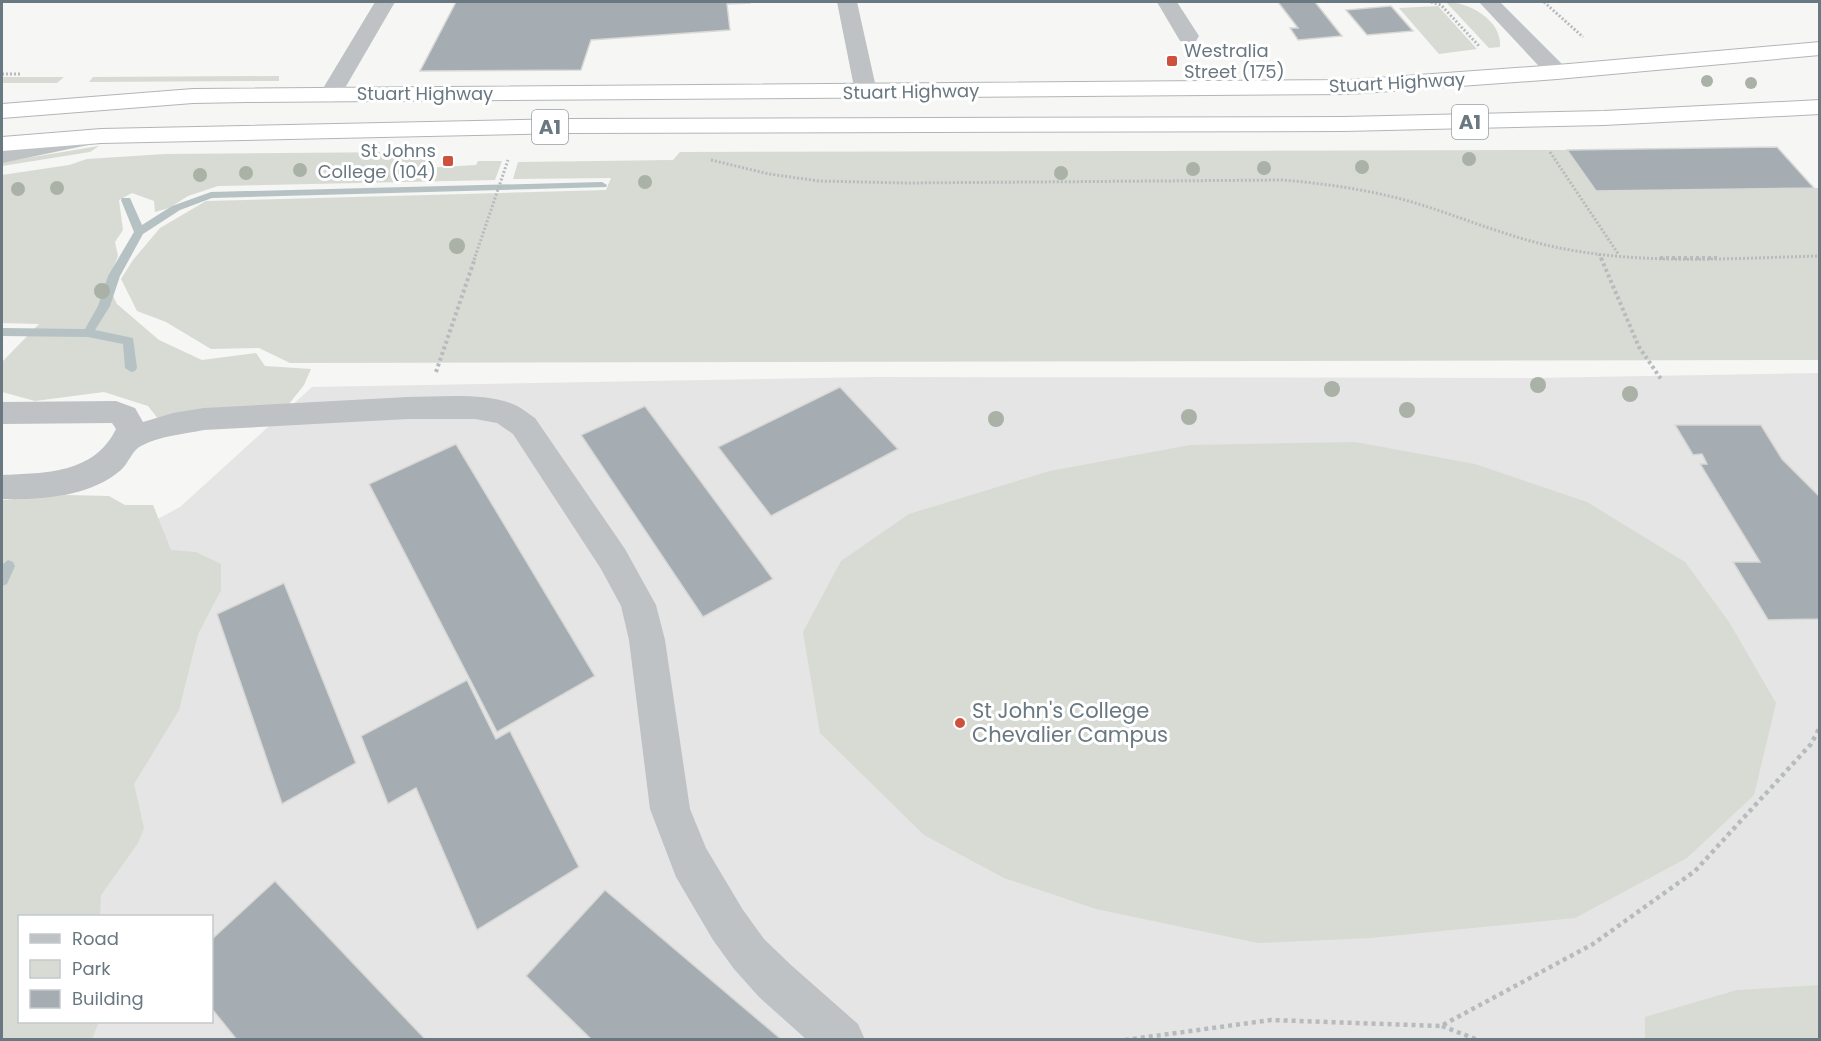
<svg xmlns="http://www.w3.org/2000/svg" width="1821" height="1041" font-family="Poppins,sans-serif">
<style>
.built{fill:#e4e5e4}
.green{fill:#d7dbd3}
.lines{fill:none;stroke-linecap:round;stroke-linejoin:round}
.stream{fill:#b5c1c3;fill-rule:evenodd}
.building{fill:#a6adb2;stroke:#d8d8d6;stroke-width:1.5}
.highway-casing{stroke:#b2b5b8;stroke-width:2}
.path-far2{stroke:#b8bbbd;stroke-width:3;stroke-dasharray:2 2;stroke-linecap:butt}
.path-far1{stroke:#b8bbbd;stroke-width:4;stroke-dasharray:3 3;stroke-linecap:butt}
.path{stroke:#b8bbbd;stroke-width:4.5;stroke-dasharray:4 4;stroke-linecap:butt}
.minor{fill:#bec2c5;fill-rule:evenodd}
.highway{fill:#fff;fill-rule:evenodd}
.tree{fill:#aab1a6}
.poi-dot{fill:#cd513d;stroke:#fff;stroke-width:2}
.labels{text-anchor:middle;stroke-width:6;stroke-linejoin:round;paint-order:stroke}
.far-poi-label{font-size:18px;fill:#697881;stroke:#fff;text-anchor:start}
.far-street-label{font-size:18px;fill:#697881;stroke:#fff}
.shield{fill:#fff;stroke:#96a0a7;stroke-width:1.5}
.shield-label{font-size:20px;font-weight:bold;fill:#697881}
.poi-label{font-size:21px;fill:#697881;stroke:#fff;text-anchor:start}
</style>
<rect width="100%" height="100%" fill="#f6f6f4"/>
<path class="built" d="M 1819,373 L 1819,1039 L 37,1040 L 40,1022 L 212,1022 L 212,916 L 61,916 L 139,529 L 180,507 L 312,387 L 874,377 L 1532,378 Z"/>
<g class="green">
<path d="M 1446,2 C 1469,2 1502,20 1500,47 L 1489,48 Z"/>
<path d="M 1438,6 L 1477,49 L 1439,54 L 1399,8 Z"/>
<path d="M 279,76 L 279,81 L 266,81 L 89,82 L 93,77 Z"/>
<path d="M 2,77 L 64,77 L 57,83 L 2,83 Z"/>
<path d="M 99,146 L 90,152 L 2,166 L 2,162 Z"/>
<path d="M 1567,150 L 1596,191 L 1819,188 L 1819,360 L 290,363 L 259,348 L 211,349 L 166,322 L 137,311 L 121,279 L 133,260 L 160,228 L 206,201 L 606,190 L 611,178 L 513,179 L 518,162 L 673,160 L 680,152 Z"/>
<path d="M 406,152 L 428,153 L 424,168 L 476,165 L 478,161 L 502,161 L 495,180 L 218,186 L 188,196 L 169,208 L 155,212 L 154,201 L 132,193 L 119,200 L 123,230 L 115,242 L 118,256 L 107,284 L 117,304 L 159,340 L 202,360 L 256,353 L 265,366 L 311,369 L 304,385 L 289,404 L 159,420 L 148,406 L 104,392 L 35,401 L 2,392 L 2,362 L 39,324 L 2,323 L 2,175 L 69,165 L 87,159 L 165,154 Z"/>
<path d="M 1355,442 L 1475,464 L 1587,502 L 1685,562 L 1729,622 L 1776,703 L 1754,795 L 1687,858 L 1575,918 L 1370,938 L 1258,943 L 1096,909 L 1004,878 L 924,835 L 820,733 L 803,632 L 841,561 L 909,514 L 1050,471 L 1190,445 Z"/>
<path d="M 66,495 L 109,496 L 125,505 L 153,505 L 171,550 L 196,552 L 221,564 L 221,590 L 198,634 L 179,710 L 134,784 L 144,828 L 138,843 L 101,895 L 100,916 L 20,916 L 20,1022 L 99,1022 L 92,1039 L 2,1040 L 2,500 Z"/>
<path d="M 1819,985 L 1819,1039 L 1645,1039 L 1645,1017 L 1737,990 Z"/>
</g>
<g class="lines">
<g class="stream">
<path d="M 602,182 L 607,185 L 606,187 L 212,198 L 180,210 L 143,234 L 120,276 L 110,306 L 95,330 L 133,338 L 137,368 L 135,371 L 131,372 L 125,368 L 123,344 L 88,337 L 2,336 L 2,328 L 85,329 L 98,306 L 108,276 L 134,232 L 121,200 L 122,198 L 130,198 L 142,225 L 172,206 L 211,192 Z"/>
<path d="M 8,560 L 13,562 L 15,566 L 7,584 L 2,586 L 2,565 Z"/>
</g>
</g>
<g class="building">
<path d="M 456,2 L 750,2 L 750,3 L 727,4 L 730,30 L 591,40 L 581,70 L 420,71 Z"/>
<path d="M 1278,2 L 1315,2 L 1342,36 L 1298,40 L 1290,28 L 1298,28 Z"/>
<path d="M 1391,6 L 1413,31 L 1367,35 L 1346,10 Z"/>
<path d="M 1777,147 L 1814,188 L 1596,191 L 1567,150 Z"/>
<path d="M 840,387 L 898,449 L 771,516 L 718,447 Z"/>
<path d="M 645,406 L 773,579 L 703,617 L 581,435 Z"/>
<path d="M 1675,425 L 1761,425 L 1782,459 L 1820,497 L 1820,619 L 1768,620 L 1733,562 L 1760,562 L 1700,464 L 1707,464 L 1702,454 L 1693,455 Z"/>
<path d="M 456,444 L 595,676 L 497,732 L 369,484 Z"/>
<path d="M 284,583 L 356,763 L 282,804 L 217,614 Z"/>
<path d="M 467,680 L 496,739 L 510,731 L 579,867 L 477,930 L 416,788 L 388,804 L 361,736 Z"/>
<path d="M 275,881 L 426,1040 L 237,1040 L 212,1009 L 212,939 Z"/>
<path d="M 605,890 L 782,1040 L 592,1040 L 526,976 Z"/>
</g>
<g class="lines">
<g class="highway-casing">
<g id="highway">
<path d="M 1820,42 L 1820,55 L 1557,79 L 1349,94 L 247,102 L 193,103 L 2,118 L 2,104 L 193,89 L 1349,80 L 1557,65 Z"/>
<path d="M 1820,100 L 1820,114 L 1604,125 L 1344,131 L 570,133 L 101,143 L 2,151 L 2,137 L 101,129 L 570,119 L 1344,117 L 1604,111 Z"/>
</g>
</g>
<g class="path-far2">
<path d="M 1431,2 L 1441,5 L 1479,46"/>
<path d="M 1544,2 L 1583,37"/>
<path d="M 2,74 L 22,74"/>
<path d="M 1550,152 L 1619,255"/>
<path d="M 711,160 L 769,174 L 819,181 L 907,183 L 1283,180 C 1330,184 1377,191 1422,205 C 1469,220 1516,240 1565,249 C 1649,265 1735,258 1820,256"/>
<path d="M 1599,254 L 1602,260"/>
<path d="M 474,260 L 508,160"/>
</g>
<g class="path-far1">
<path d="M 1601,258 L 1639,347 L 1661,379"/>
<path d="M 1660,258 L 1720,258"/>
<path d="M 436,372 L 475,258"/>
</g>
<g class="path">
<path d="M 1442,1026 L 1478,1040"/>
<path d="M 1125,1040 L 1271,1020 L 1441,1026 L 1593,944 L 1695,871 L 1811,744 L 1820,727"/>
</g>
<g class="minor">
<path d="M 375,2 L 395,2 L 338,100 L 330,102 L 322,100 L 319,95 Z"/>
<path d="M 837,2 L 857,2 L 877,92 L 874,97 L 866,99 L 858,97 L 855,92 Z"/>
<path d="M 1157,2 L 1177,2 L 1199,36 L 1196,41 L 1188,42 L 1180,41 Z"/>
<path d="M 1479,2 L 1500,2 L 1565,67 L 1568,72 L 1565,77 L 1557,79 L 1549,77 Z"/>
<path d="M 90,131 L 98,133 L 102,138 L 98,143 L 2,163 L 2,149 Z"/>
<path d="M 408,397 C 440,397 486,392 515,405 C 522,408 529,414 535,418 L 625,549 L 656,605 L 665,640 L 690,809 L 706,848 L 743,910 L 764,939 L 791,965 L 858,1024 L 865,1040 L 807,1040 L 759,997 L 734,969 L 713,940 L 676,877 L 650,809 L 629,640 L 621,606 L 601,569 L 513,434 L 497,423 L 475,419 L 408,419 L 204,430 C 184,434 160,436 141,446 C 133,449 128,464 121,470 C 90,497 40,500 2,499 L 2,475 C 45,473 94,474 116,429 L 112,423 L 2,424 L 2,402 L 116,401 L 135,408 L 143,422 L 173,413 L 204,408 Z"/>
</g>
<use href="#highway" class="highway"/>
</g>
<g class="tree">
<circle cx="1707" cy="81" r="6"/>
<circle cx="1751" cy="83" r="6"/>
<circle cx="1469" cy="159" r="7"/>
<circle cx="1362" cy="167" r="7"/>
<circle cx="1264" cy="168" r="7"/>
<circle cx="1193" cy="169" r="7"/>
<circle cx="300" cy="170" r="7"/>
<circle cx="246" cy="173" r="7"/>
<circle cx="1061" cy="173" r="7"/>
<circle cx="382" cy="174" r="7"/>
<circle cx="200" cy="175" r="7"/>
<circle cx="645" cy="182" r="7"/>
<circle cx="57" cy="188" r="7"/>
<circle cx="18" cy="189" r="7"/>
<circle cx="457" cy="246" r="8"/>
<circle cx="102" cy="291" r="8"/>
<circle cx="1538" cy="385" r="8"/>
<circle cx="1332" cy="389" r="8"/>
<circle cx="1630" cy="394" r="8"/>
<circle cx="1407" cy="410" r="8"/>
<circle cx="1189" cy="417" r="8"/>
<circle cx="996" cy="419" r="8"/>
</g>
<g class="poi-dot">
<rect x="1166" y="55" width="12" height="12" rx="3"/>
<rect x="442" y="155" width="12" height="12" rx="3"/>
<circle cx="960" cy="723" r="6"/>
</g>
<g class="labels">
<g class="far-poi-label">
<text x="1184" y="57">Westralia<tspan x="1184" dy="21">Street (175)</tspan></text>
<text x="436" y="157" text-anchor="end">St Johns<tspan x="436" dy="21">College (104)</tspan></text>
</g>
<g class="far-street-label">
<text transform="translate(1397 83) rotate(-3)" y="6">Stuart Highway</text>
<text transform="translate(911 92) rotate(-1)" y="6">Stuart Highway</text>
<text x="425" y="100">Stuart Highway</text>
</g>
<g class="shield">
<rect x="1452" y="105" width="36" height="34" rx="4.5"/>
<rect x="532" y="110" width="36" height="34" rx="4.5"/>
</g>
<g class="shield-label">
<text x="1470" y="129">A1</text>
<text x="550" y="134">A1</text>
</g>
<g class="poi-label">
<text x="972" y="718">St John's College<tspan x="972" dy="24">Chevalier Campus</tspan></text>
</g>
</g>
<rect width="1821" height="1041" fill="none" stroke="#697881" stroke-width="6"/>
<rect x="18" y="915" width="195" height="108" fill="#ffffff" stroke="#c3c9cd" stroke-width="1.5"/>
<rect x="30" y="934" width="30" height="9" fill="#bec2c5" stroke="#c3c9cd" stroke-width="1.5"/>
<text x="72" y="945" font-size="18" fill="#697881">Road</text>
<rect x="30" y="960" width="30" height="18" fill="#d7dbd3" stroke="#c3c9cd" stroke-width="1.5"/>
<text x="72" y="975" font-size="18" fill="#697881">Park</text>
<rect x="30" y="990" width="30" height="18" fill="#a6adb2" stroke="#c3c9cd" stroke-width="1.5"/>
<text x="72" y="1005" font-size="18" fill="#697881">Building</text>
</svg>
